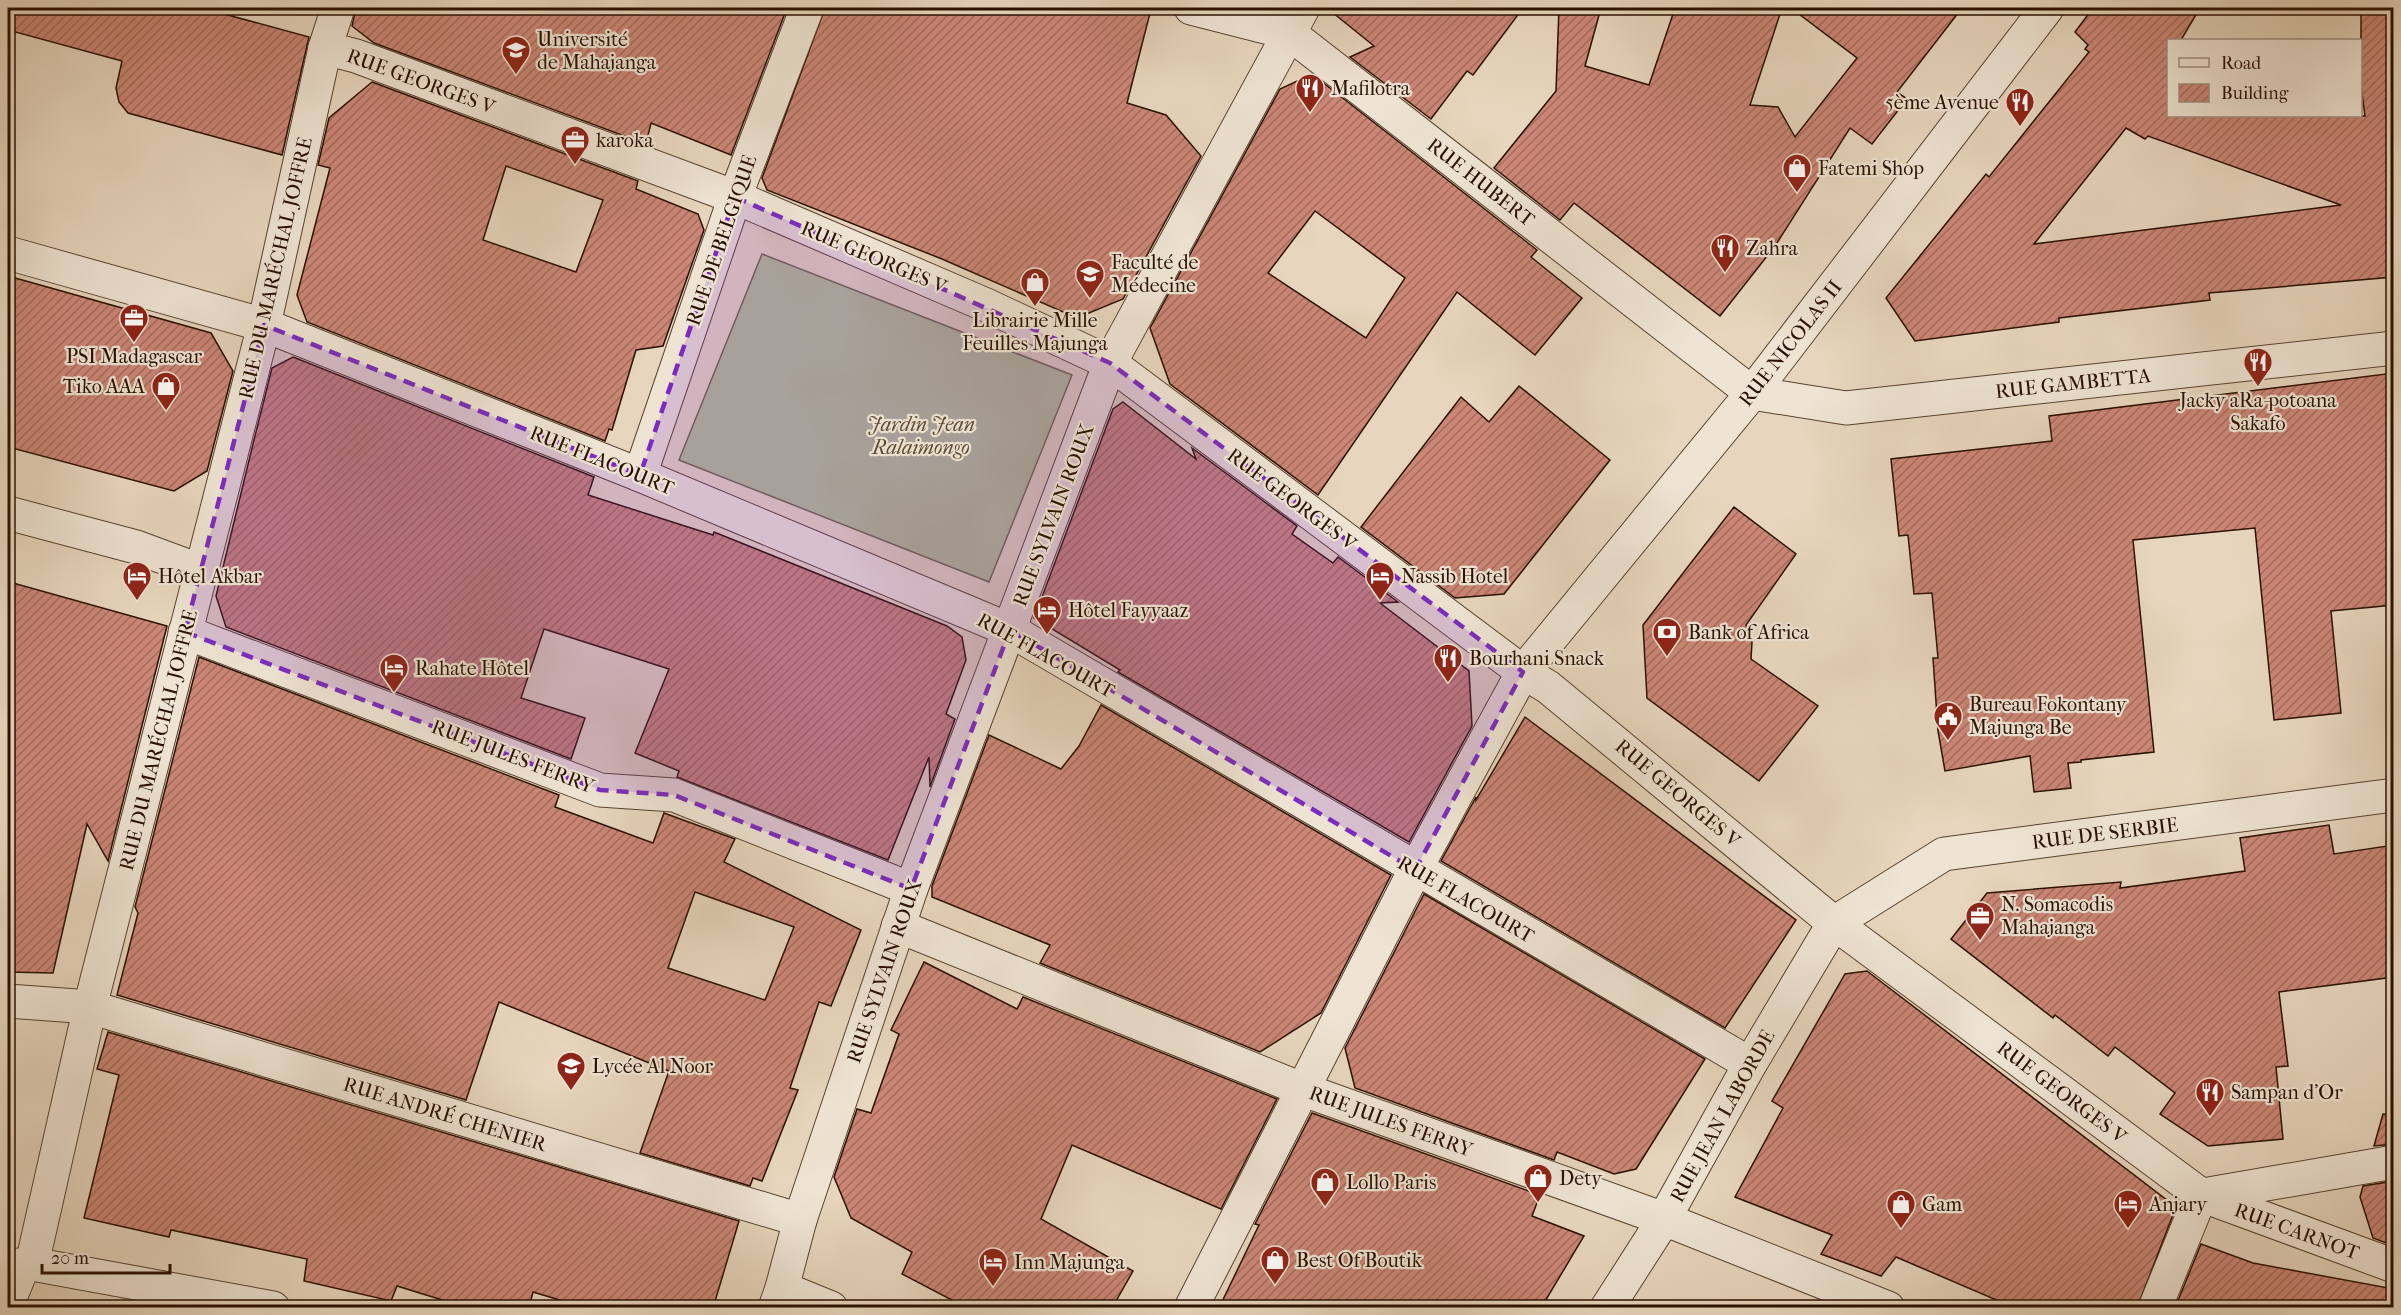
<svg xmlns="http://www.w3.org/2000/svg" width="2401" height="1315" font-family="'IM FELL French Canon',serif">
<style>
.garden{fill:#b3be93;stroke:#6e674a;stroke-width:1.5}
.building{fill:url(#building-hatch);stroke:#2a1000;stroke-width:1.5;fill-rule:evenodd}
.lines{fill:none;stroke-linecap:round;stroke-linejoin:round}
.lane-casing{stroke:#59422f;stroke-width:20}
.street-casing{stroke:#59422f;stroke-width:35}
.lane{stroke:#efe4d4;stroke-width:18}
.street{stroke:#efe4d4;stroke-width:33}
.marked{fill:#7b2cbf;fill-opacity:0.2;stroke:#7b2cbf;stroke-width:4.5;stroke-dasharray:12 8;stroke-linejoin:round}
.labels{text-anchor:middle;stroke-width:4.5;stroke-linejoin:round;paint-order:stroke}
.poi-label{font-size:20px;fill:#2a1000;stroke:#efe4d4;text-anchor:start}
.street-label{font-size:20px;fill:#2a1000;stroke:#efe4d4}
.park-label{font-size:20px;font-style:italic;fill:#5a4d33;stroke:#efe4d4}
</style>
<defs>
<pattern id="building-hatch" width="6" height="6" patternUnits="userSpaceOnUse" patternTransform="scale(1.5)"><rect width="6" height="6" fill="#cb8676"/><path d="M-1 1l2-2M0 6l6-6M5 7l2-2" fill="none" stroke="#a56c5e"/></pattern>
</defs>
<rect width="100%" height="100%" fill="#e7d6bd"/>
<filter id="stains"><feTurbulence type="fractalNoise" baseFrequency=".00333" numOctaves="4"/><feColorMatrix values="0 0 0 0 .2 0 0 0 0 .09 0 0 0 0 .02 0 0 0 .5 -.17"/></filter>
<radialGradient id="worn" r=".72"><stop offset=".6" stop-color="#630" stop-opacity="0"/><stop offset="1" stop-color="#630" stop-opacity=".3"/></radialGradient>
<path class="garden" d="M 762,254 L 1072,375 L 989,582 L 679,460 Z"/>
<g class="building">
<path d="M 8,8 L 202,8 L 309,37 L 282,155 L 128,113 L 119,102 L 116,88 L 122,61 L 8,30 Z"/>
<path d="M 356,8 L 787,8 L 731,155 L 651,123 L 646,144 L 374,43 L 352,26 Z"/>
<path d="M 825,8 L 1130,8 L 1150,13 L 1127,103 L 1166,115 L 1201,156 L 1123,299 L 1077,318 L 942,259 L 767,190 L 762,178 Z"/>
<path d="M 1327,8 L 1523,8 L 1473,75 L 1467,71 L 1431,119 L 1350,57 L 1374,46 Z"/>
<path d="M 1559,8 L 1601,8 L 1585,66 L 1649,85 L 1675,8 L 1782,8 L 1750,105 L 1778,107 L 1795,137 L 1857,58 L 1791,8 L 1962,8 L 1897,92 L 1907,99 L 1872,144 L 1850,128 L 1775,246 L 1720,316 L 1574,203 L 1560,220 L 1494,168 L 1556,91 Z"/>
<path d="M 2093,8 L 2200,8 L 2181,40 L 2169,40 L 2169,116 L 2365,116 L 2361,85 L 2361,13 L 2394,8 L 2394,277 L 2209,293 L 2210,300 L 2059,318 L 2059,322 L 1915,341 L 1886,298 L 1986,174 L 1989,177 L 2089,52 L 2085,49 L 2088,45 L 2075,32 ZM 2126,128 L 2145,139 L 2148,136 L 2341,205 L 2034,244 Z"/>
<path d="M 1312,74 L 1537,250 L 1531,257 L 1582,298 L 1535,355 L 1457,292 L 1318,495 L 1170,384 L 1150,328 L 1280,89 ZM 1315,211 L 1405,278 L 1366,338 L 1268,273 Z"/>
<path d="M 372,82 L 638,181 L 636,189 L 698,214 L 704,230 L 663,346 L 636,350 L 612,430 L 609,429 L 605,441 L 307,322 L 297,295 L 330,168 L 318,165 L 329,118 ZM 506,166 L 603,200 L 576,272 L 483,240 Z"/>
<path d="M 8,276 L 211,333 L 233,371 L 207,471 L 174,491 L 8,447 Z"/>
<path d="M 293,357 L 594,477 L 588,495 L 713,535 L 714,532 L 947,626 L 962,637 L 966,660 L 946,714 L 955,719 L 930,787 L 929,757 L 888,860 L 677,777 L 679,771 L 635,753 L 669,669 L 544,629 L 521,698 L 585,718 L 571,759 L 226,627 L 216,596 L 253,444 L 272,368 Z"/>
<path d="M 2394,373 L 2394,605 L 2331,611 L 2341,713 L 2274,720 L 2255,528 L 2133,540 L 2154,752 L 2081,760 L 2081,762 L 2068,763 L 2071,788 L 2034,792 L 2030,756 L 1945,771 L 1938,731 L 1933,658 L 1938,658 L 1932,593 L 1914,594 L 1908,535 L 1899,536 L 1891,459 L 2052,441 L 2049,416 Z"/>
<path d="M 1519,386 L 1610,460 L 1504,594 L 1455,598 L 1361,527 L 1461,397 L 1489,422 Z"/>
<path d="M 1123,402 L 1196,459 L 1192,448 L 1297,526 L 1292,534 L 1333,563 L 1338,557 L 1398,602 L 1380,603 L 1469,671 L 1472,726 L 1409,842 L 1118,672 L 1120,670 L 1034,618 L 1113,409 Z"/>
<path d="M 1734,507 L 1796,554 L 1746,625 L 1752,642 L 1751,659 L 1818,706 L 1759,781 L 1647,698 L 1643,625 Z"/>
<path d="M 13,583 L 167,626 L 108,861 L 87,824 L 53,973 L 8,972 L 8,602 Z"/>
<path d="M 199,657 L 559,795 L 555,807 L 653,843 L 664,813 L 735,839 L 724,862 L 861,930 L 831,1006 L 819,1002 L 790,1088 L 798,1090 L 762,1181 L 753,1178 L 750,1186 L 640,1153 L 669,1071 L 499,1002 L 466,1100 L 117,995 L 138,913 L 135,907 ZM 695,892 L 794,927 L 765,1000 L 668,968 Z"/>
<path d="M 1101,705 L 1391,875 L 1321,1013 L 1260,1052 L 1040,963 L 1050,945 L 932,897 L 932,886 L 989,735 L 1061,769 L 1079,746 Z"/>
<path d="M 1525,717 L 1796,920 L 1725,1028 L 1441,861 L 1476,797 L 1476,800 Z"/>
<path d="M 2329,825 L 2334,854 L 2394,845 L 2394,977 L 2279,992 L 2288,1066 L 2276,1067 L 2283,1139 L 2208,1146 L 2160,1114 L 2175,1093 L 2115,1047 L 2108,1056 L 2055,1015 L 2053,1018 L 1951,939 L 1987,893 L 2121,882 L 2120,888 L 2245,871 L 2240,838 Z"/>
<path d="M 1424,894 L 1705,1059 L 1636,1169 L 1614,1174 L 1557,1152 L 1554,1160 L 1355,1088 L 1345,1048 Z"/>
<path d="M 924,962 L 1017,1009 L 1023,997 L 1277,1099 L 1221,1209 L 1072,1145 L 1041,1219 L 1133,1271 L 1112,1308 L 967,1308 L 902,1274 L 912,1252 L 851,1218 L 834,1177 L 857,1109 L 871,1113 L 899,1034 L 891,1030 Z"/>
<path d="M 1867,971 L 2176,1207 L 2137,1308 L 2015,1308 L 1896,1257 L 1881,1276 L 1821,1254 L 1832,1235 L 1735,1197 L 1783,1108 L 1772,1101 L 1845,974 Z"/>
<path d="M 108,1032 L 739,1221 L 713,1308 L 586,1308 L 533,1292 L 529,1308 L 468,1308 L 397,1286 L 391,1301 L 304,1281 L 307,1259 L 171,1230 L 169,1237 L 84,1218 L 119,1075 L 97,1069 Z"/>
<path d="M 1312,1113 L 1540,1195 L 1532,1216 L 1584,1236 L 1541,1308 L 1219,1308 L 1259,1225 L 1255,1224 Z"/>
<path d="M 2383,1114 L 2394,1116 L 2394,1144 L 2374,1146 Z"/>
<path d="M 2394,1181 L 2394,1246 L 2373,1238 L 2360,1197 L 2363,1186 Z"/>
<path d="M 2201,1244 L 2253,1263 L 2394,1289 L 2394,1308 L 2175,1308 Z"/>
</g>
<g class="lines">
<g class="lane-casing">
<path id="lane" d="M 14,1308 L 32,1264"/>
</g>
<g class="street-casing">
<g id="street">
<path d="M 1191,8 L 1289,33 L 1752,393 L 1846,408 L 2394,348"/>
<path d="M 325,48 L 356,56 L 735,197 L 986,305 L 1110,363 L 1523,672 L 1548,687 L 1834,923 L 2201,1195 L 2394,1266"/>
<path d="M 8,253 L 264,325 L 640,475 L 1010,630 L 1750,1064"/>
<path d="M 640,475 L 735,197 L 807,8"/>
<path d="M 8,513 L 136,547 L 201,571"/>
<path d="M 185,632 L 600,790 L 674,795 L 911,889"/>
<path d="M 898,926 L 1304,1090 L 1664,1219 L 1888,1308"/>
<path d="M 8,1001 L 90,1007 L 800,1220"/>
<path d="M 2203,1195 L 2394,1162"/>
<path d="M 32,1264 L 90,1007 L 264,325 L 325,48 L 338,8"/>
<path d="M 8,1266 L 32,1264 L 273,1308"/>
<path d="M 782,1288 L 800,1220 L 911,889 L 1110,363 L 1303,8"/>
<path d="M 775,1308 L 782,1288 L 831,1308"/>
<path d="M 1191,1308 L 1415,870 L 1523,672 L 1752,393 L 2047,8"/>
<path d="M 1607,1308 L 1664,1219 L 1750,1064 L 1834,923 L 1944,854 L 2394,795"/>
<path d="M 2155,1308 L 2201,1195"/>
</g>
</g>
<use href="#lane" class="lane"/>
<use href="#street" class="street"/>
</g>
<path class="marked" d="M 735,197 L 1110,363 L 1523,672 L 1415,870 L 1010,630 L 911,889 L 674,795 L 600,790 L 185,632 L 264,325 L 640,475 Z"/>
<defs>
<g id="university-pin" transform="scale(1.5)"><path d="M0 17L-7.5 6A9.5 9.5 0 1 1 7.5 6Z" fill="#8f2418" stroke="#efe4d4"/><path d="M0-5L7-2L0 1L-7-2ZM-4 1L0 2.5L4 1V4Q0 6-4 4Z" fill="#fff"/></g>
<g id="restaurant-pin" transform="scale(1.5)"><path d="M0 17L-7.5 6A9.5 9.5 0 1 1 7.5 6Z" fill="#8f2418" stroke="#efe4d4"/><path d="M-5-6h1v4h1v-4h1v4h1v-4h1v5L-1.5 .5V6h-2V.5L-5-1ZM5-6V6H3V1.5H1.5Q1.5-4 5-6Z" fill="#fff"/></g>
<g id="office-pin" transform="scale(1.5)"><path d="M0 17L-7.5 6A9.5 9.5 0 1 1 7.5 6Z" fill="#8f2418" stroke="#efe4d4"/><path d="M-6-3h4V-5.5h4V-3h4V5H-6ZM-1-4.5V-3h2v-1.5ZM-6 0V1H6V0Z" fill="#fff"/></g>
<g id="shop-pin" transform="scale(1.5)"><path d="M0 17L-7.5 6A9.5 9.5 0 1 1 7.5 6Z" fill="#8f2418" stroke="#efe4d4"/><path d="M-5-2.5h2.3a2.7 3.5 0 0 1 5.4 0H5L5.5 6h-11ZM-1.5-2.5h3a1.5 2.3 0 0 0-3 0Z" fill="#fff"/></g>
<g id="hotel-pin" transform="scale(1.5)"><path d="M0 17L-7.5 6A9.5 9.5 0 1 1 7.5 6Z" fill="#8f2418" stroke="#efe4d4"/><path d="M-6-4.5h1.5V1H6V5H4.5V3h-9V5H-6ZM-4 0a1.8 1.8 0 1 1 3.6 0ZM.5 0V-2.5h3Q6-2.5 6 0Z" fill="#fff"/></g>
<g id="bank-pin" transform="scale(1.5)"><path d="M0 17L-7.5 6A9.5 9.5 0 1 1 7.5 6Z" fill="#8f2418" stroke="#efe4d4"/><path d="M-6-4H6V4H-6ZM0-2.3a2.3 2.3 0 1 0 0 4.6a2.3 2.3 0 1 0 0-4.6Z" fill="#fff"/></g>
<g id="civic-pin" transform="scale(1.5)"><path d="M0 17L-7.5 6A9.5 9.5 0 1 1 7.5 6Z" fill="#8f2418" stroke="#efe4d4"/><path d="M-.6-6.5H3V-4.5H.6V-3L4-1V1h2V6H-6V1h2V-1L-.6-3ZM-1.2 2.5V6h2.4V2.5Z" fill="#fff"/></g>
<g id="school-pin" transform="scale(1.5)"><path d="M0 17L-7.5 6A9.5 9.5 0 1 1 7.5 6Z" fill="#8f2418" stroke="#efe4d4"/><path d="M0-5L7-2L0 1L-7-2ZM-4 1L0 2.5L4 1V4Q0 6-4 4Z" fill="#fff"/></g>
</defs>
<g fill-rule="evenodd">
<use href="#university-pin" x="516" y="50"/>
<use href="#restaurant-pin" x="1310" y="88"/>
<use href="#restaurant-pin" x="2020" y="102"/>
<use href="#office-pin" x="575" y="140"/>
<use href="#shop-pin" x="1797" y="168"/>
<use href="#restaurant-pin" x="1725" y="248"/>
<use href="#university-pin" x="1090" y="274"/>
<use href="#shop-pin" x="1035" y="282"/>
<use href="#office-pin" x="134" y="318"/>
<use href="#restaurant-pin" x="2258" y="362"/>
<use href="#shop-pin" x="166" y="386"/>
<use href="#hotel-pin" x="137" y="576"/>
<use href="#hotel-pin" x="1380" y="576"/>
<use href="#hotel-pin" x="1047" y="610"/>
<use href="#bank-pin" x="1667" y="632"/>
<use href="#restaurant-pin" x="1448" y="658"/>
<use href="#hotel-pin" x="394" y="668"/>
<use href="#civic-pin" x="1948" y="716"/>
<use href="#office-pin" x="1980" y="916"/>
<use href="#school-pin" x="571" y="1066"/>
<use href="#restaurant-pin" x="2210" y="1092"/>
<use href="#shop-pin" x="1538" y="1178"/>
<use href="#shop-pin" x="1325" y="1182"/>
<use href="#shop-pin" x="1901" y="1204"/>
<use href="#hotel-pin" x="2128" y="1204"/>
<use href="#shop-pin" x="1275" y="1260"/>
<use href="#hotel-pin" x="993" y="1262"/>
</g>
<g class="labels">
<g class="poi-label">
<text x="537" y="46">Université<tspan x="537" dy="23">de Mahajanga</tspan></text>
<text x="1331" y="95">Mafilotra</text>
<text x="1999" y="109" text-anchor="end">5ème Avenue</text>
<text x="596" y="147">karoka</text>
<text x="1818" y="175">Fatemi Shop</text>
<text x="1746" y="255">Zahra</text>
<text x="1111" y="269">Faculté de<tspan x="1111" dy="23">Médecine</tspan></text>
<text x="1035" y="327" text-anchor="middle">Librairie Mille<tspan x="1035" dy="23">Feuilles Majunga</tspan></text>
<text x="134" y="363" text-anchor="middle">PSI Madagascar</text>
<text x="145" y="393" text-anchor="end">Tiko AAA</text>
<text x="2258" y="407" text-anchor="middle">Jacky aRa-potoana<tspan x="2258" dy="23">Sakafo</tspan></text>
<text x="158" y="583">Hôtel Akbar</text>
<text x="1401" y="583">Nassib Hotel</text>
<text x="1068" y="617">Hôtel Fayyaaz</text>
<text x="1688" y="639">Bank of Africa</text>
<text x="1469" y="665">Bourhani Snack</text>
<text x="415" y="675">Rahate Hôtel</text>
<text x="1969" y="711">Bureau Fokontany<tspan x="1969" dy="23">Majunga Be</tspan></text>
<text x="2001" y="911">N. Somacodis<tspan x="2001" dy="23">Mahajanga</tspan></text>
<text x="592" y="1073">Lycée Al Noor</text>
<text x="2231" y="1099">Sampan d'Or</text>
<text x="1559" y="1185">Dety</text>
<text x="1346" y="1189">Lollo Paris</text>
<text x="1922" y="1211">Gam</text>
<text x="2149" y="1211">Anjary</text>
<text x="1296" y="1267">Best Of Boutik</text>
<text x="1014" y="1269">Inn Majunga</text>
</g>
<g class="street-label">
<text transform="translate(421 81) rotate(20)" y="7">RUE GEORGES V</text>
<text transform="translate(1481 182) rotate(38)" y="7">RUE HUBERT</text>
<text transform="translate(721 240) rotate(-71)" y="7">RUE DE BELGIQUE</text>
<text transform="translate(874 257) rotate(23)" y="7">RUE GEORGES V</text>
<text transform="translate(275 268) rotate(-77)" y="7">RUE DU MARÉCHAL JOFFRE</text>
<text transform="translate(1790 343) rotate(-52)" y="7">RUE NICOLAS II</text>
<text transform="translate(2073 383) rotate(-6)" y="7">RUE GAMBETTA</text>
<text transform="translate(602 460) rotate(22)" y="7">RUE FLACOURT</text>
<text transform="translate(1292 499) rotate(37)" y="7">RUE GEORGES V</text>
<text transform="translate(1053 515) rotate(-69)" y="7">RUE SYLVAIN ROUX</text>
<text transform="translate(1046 655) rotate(29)" y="7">RUE FLACOURT</text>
<text transform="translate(158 740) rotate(-76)" y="7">RUE DU MARÉCHAL JOFFRE</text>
<text transform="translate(513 756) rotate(21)" y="7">RUE JULES FERRY</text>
<text transform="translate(1678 793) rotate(40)" y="7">RUE GEORGES V</text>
<text transform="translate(2105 833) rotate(-7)" y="7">RUE DE SERBIE</text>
<text transform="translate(1466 899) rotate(30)" y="7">RUE FLACOURT</text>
<text transform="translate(884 971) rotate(-71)" y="7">RUE SYLVAIN ROUX</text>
<text transform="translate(2062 1092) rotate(37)" y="7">RUE GEORGES V</text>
<text transform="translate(445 1114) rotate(17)" y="7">RUE ANDRÉ CHENIER</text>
<text transform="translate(1722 1116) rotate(-61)" y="7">RUE JEAN LABORDE</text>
<text transform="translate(1391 1121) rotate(20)" y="7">RUE JULES FERRY</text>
<text transform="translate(2297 1231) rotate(20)" y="7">RUE CARNOT</text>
</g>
<g class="park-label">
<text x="921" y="431">Jardin Jean<tspan x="921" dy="23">Ralaimongo</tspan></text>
</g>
</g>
<rect width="2401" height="1315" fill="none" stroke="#e7d6bd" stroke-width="30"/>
<rect x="9" y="9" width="2383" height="1297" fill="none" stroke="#2a1000" stroke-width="3"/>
<rect x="15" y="15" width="2371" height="1285" fill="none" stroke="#2a1000" stroke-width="1.5"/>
<rect x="2167" y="39" width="195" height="78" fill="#efe4d4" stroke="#a08f7f" stroke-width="1.5"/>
<rect x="2179" y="58" width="30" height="9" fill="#efe4d4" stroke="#a08f7f" stroke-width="1.5"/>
<text x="2221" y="69" font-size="18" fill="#2a1000">Road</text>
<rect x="2179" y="84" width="30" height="18" fill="url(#building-hatch)" stroke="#a08f7f" stroke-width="1.5"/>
<text x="2221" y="99" font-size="18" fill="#2a1000">Building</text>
<path d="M42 1264v9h128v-9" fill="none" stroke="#2a1000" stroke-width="3"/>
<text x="51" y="1264" font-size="18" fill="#2a1000" stroke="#efe4d4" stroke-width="4.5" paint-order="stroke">20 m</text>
<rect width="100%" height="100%" filter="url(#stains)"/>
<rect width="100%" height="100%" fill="url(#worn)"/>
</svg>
